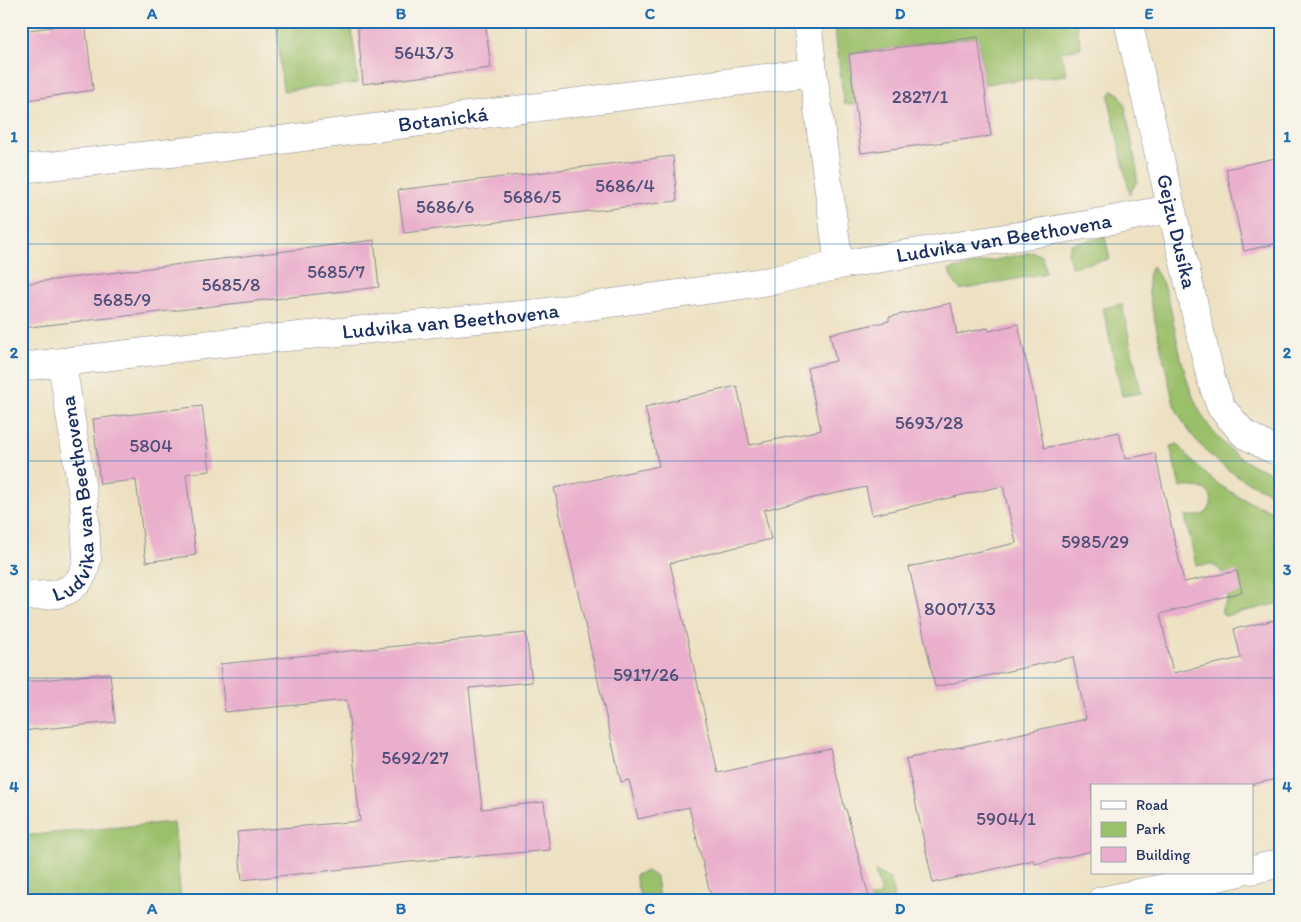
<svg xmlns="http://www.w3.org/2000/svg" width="1301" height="922" font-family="Itim,sans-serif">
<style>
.green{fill:#9bc06a;stroke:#5b7864}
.building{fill:#eaafcc}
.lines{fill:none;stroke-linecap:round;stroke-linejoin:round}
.street-casing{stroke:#848890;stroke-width:29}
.street{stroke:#fff;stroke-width:28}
.grid{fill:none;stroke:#1f6fb2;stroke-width:1;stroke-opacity:0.55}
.labels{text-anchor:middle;stroke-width:4.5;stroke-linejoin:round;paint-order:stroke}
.number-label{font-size:19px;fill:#4f4f7a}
.street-label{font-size:21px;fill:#1b2f5e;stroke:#f7f3e8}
.neatline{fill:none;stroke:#1f6fb2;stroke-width:2}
.grid-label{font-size:16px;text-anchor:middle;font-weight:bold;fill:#1f6fb2}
</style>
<rect width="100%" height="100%" fill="#f7f3e8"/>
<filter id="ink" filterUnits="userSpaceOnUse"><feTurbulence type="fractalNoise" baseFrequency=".02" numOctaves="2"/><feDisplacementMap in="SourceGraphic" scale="10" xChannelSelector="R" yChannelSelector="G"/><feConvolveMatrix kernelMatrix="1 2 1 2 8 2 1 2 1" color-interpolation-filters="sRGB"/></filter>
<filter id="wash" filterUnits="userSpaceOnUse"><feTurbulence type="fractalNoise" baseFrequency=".0096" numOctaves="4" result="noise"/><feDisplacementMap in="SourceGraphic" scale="20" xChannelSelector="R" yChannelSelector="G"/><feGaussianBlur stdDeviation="1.12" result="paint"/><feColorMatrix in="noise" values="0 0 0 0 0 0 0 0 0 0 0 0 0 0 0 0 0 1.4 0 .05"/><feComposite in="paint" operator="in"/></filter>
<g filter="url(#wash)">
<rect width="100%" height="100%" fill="#ede1c2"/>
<g class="green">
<path d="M 276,21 L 351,21 L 358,83 L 283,91 Z"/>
<path d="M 834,21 L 1076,21 L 1081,48 L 1061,52 L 1067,75 L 984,84 L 978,37 L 849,54 L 855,104 L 844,104 Z"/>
<path d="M 1113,90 L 1120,95 L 1125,106 L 1137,169 L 1137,181 L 1130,194 L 1109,100 L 1110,94 Z"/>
<path d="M 1105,237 L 1110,259 L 1071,267 L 1068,252 L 1071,244 Z"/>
<path d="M 1033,252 L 1042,256 L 1046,273 L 960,290 L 951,277 L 949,270 Z"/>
<path d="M 1152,266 C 1167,285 1170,306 1175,330 C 1186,381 1194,422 1238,456 C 1250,465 1266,471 1280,476 L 1280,496 C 1233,480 1195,450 1174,405 L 1149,295 L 1148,276 Z"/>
<path d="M 1122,304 L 1141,393 L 1122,396 L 1103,308 Z"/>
<path d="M 1178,444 C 1204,479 1238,501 1280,513 L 1280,603 L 1225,616 L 1222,614 C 1221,607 1224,605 1227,599 C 1232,588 1224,569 1212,565 C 1208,564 1201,566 1196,565 L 1185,516 C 1192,516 1198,517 1204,514 C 1214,508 1214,493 1203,489 C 1197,486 1187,487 1180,487 L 1170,446 Z"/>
<path d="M 174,822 L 181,901 L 21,901 L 21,836 Z"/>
<path d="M 647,871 L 656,877 L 659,901 L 641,901 L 635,875 Z"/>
<path d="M 875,871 L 890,879 L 894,897 L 879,901 L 858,901 L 881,895 Z"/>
</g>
<g id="blocks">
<g class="building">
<path d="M 50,21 L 85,21 L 93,90 L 21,101 L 21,31 L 52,27 Z"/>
<path d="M 357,21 L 485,21 L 491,68 L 363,84 Z"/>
<path d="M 978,37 L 991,136 L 861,153 L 849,54 Z"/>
<path d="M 673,156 L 677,201 L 404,233 L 398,190 Z"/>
<path d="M 1280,157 L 1280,243 L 1244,251 L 1226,169 Z"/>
<path d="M 374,240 L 379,287 L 21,328 L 21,284 Z"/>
<path d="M 951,303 L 957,334 L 988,328 L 989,331 L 1018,324 L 1034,395 L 1044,448 L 1119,432 L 1125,459 L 1155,453 L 1184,582 L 1237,571 L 1242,592 L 1160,614 L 1173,673 L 1241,658 L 1234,629 L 1280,619 L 1280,778 L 1245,786 L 1092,786 L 1092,851 L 1035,864 L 1034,860 L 933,883 L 906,759 L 1086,719 L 1073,657 L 935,687 L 909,567 L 1016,543 L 1003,486 L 872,515 L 866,487 L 794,502 L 764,510 L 771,539 L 670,563 L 718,773 L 830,748 L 845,809 L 846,809 L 870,901 L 712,901 L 689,807 L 638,819 L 629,780 L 621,782 L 554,488 L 659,466 L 645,407 L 737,386 L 750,445 L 821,430 L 807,368 L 836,361 L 830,334 L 889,321 L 889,317 Z"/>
<path d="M 202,406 L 210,471 L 186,474 L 196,555 L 146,562 L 136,480 L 100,484 L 93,419 Z"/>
<path d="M 526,633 L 532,682 L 469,688 L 482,809 L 544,802 L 550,850 L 409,862 L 242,880 L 237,832 L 360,821 L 347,700 L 225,712 L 220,664 Z"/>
<path d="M 110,673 L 115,722 L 21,731 L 21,682 Z"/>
</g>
</g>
</g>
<g filter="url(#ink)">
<use href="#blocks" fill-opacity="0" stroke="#848890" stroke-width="1"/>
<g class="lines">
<g class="street-casing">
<g id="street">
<path id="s1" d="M 1128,21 L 1211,379 L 1221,407 L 1244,434 L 1268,447 L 1280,452"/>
<path d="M 813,72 L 839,265"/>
<path id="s2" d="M 21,169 L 217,148 L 813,72 L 807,21"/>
<path id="s3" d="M 21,367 L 203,345 L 531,314 L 736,286 L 775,280 L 839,265 L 1086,225 L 1170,209"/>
<path id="s4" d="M 21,597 L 57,594 L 68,590 L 78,582 L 84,572 L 87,559 L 84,503 L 62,363"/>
<path d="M 1252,870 L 1280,863"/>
<path d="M 1101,901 L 1236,873"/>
</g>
</g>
<use href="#street" class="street"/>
</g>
</g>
<path class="grid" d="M 277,21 L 277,901M 526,21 L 526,901M 775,21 L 775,901M 1024,21 L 1024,901M 21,244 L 1280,244M 21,461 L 1280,461M 21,678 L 1280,678"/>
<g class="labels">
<g class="number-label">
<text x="424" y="59">5643/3</text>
<text x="920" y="103">2827/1</text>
<text x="625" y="192">5686/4</text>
<text x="532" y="203">5686/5</text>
<text x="445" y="213">5686/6</text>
<text x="336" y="278">5685/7</text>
<text x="231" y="291">5685/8</text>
<text x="122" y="306">5685/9</text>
<text x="929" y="429">5693/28</text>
<text x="151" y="452">5804</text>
<text x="1095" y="548">5985/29</text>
<text x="960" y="615">8007/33</text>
<text x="646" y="681">5917/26</text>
<text x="415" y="764">5692/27</text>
<text x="1006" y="825">5904/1</text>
</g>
<g class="street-label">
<text dy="7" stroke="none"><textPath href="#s2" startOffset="425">Botanická</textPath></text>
<text dy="7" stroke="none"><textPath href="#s1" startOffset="216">Gejzu Dusíka</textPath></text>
<text dy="7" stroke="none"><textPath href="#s3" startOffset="992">Ludvika van Beethovena</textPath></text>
<text dy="7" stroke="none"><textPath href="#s3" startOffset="432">Ludvika van Beethovena</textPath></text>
<text dy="7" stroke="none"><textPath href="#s4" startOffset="141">Ludvika van Beethovena</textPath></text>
</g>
</g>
<rect width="1301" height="922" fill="none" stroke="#f7f3e8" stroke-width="55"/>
<rect x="1091" y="784" width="162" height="90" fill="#f7f3e8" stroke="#9fa5b1"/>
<rect x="1101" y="801" width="25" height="8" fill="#ffffff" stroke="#9fa5b1"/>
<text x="1136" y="810" font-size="15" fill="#1b2f5e">Road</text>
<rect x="1101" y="822" width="25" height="15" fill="#9bc06a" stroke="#9fa5b1"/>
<text x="1136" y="834" font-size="15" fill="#1b2f5e">Park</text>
<rect x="1101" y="847" width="25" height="15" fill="#eaafcc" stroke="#9fa5b1"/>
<text x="1136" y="860" font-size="15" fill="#1b2f5e">Building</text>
<rect x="28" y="28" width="1246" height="866" class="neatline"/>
<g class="grid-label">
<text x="152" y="19">A</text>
<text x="401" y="19">B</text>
<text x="650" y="19">C</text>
<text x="900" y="19">D</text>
<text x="1149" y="19">E</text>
<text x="14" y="142">1</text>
<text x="1287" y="142">1</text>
<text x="14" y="358">2</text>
<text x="1287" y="358">2</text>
<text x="14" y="575">3</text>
<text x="1287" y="575">3</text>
<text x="14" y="792">4</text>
<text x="1287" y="792">4</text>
<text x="152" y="914">A</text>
<text x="401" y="914">B</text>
<text x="650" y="914">C</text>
<text x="900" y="914">D</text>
<text x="1149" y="914">E</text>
</g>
</svg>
